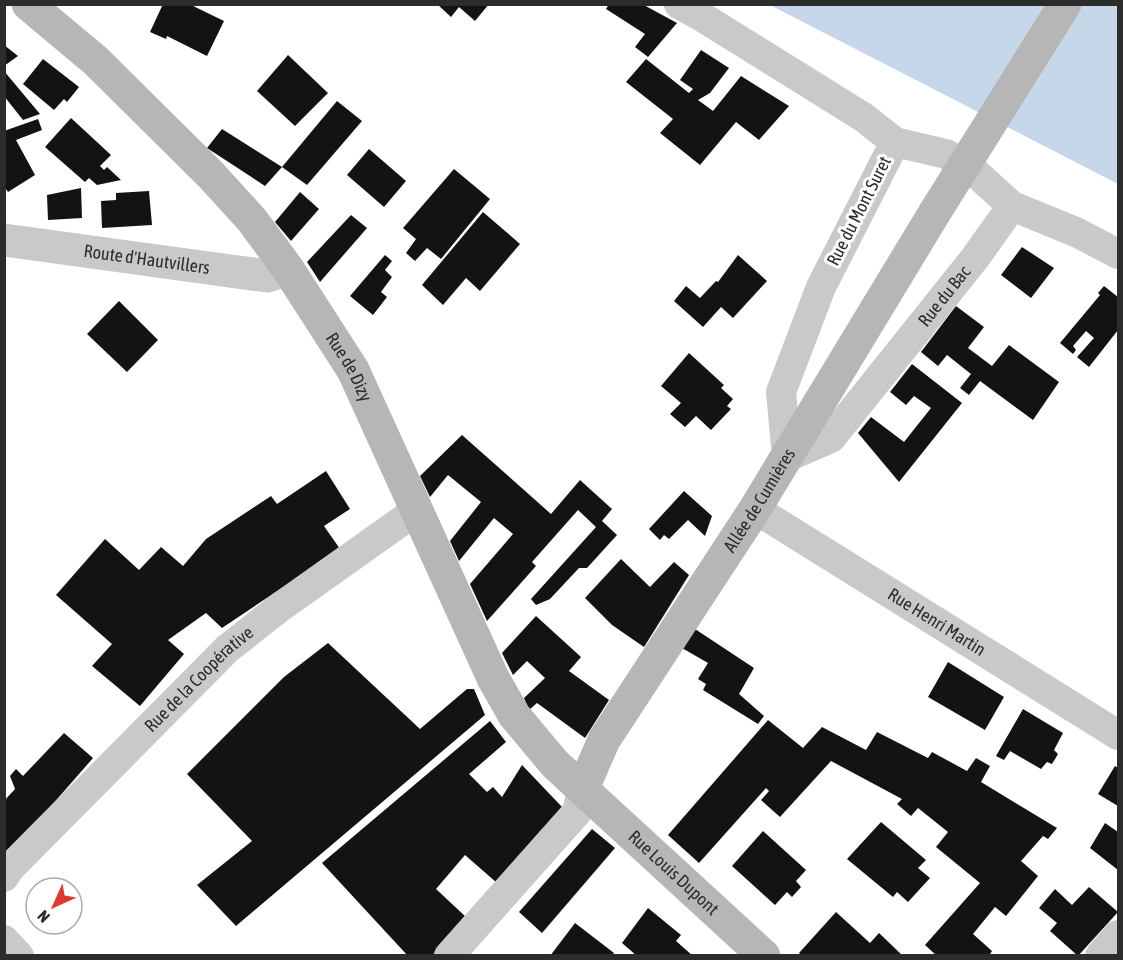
<svg xmlns="http://www.w3.org/2000/svg" width="1123" height="960" font-family="'Asap Condensed',sans-serif">
<style>
.water{fill:#c5d7e9}
.building{fill:#131313}
.lines{fill:none;stroke-linecap:round;stroke-linejoin:round}
.minor{stroke:#c9c9c9;stroke-width:30}
.tertiary{stroke:#c9c9c9;stroke-width:33}
.secondary{stroke:#b6b6b6;stroke-width:33}
.secondary-bridge{stroke:#b6b6b6;stroke-width:33}
.labels{text-anchor:middle;stroke-width:6;stroke-linejoin:round;paint-order:stroke}
.street-label{font-size:18px;fill:#2c2c2c;stroke:#fff}
</style>
<rect width="100%" height="100%" fill="#fff"/>
<path class="water" d="M 770,5 L 1118,5 L 1118,184 Z"/>
<g class="building">
<path d="M 163,4 L 189,4 L 224,21 L 207,56 L 167,36 L 166,39 L 150,32 Z"/>
<path d="M 437,4 L 489,4 L 475,21 L 459,7 L 451,17 Z"/>
<path d="M 609,4 L 642,4 L 677,23 L 648,57 L 635,47 L 645,34 L 606,9 Z"/>
<path d="M 4,45 L 18,56 L 4,66 Z"/>
<path d="M 701,50 L 729,68 L 710,93 L 698,100 L 713,111 L 741,76 L 789,106 L 759,140 L 736,122 L 700,165 L 660,133 L 673,119 L 626,82 L 646,59 L 689,93 L 693,89 L 680,80 Z"/>
<path d="M 288,55 L 328,93 L 295,126 L 257,91 Z"/>
<path d="M 43,59 L 79,87 L 67,102 L 64,99 L 54,110 L 23,84 Z"/>
<path d="M 4,71 L 40,114 L 23,120 L 4,96 Z"/>
<path d="M 337,101 L 362,121 L 307,185 L 282,167 Z"/>
<path d="M 71,118 L 111,155 L 100,166 L 104,170 L 107,167 L 121,180 L 97,185 L 89,178 L 85,182 L 45,147 Z"/>
<path d="M 38,119 L 42,130 L 16,140 L 35,175 L 8,192 L 4,186 L 4,131 Z"/>
<path d="M 222,129 L 282,167 L 265,186 L 207,148 Z"/>
<path d="M 369,149 L 406,181 L 384,207 L 347,175 Z"/>
<path d="M 454,169 L 490,199 L 441,259 L 427,248 L 415,261 L 406,253 L 416,239 L 403,228 Z"/>
<path d="M 81,188 L 82,218 L 48,220 L 47,195 Z"/>
<path d="M 149,191 L 152,225 L 102,228 L 101,201 L 116,200 L 116,193 Z"/>
<path d="M 300,192 L 319,209 L 291,241 L 275,222 Z"/>
<path d="M 483,212 L 520,244 L 480,291 L 466,278 L 443,305 L 422,285 Z"/>
<path d="M 351,215 L 367,228 L 320,282 L 307,262 Z"/>
<path d="M 1022,247 L 1054,268 L 1031,298 L 1001,275 Z"/>
<path d="M 385,255 L 392,261 L 385,270 L 392,277 L 381,292 L 387,297 L 373,315 L 350,296 Z"/>
<path d="M 738,255 L 767,281 L 733,318 L 721,307 L 703,327 L 674,301 L 686,286 L 700,298 L 716,281 L 718,282 Z"/>
<path d="M 1104,286 L 1118,297 L 1118,330 L 1089,367 L 1077,357 L 1094,338 L 1086,331 L 1073,346 L 1076,350 L 1073,354 L 1060,343 L 1100,295 L 1098,293 Z"/>
<path d="M 119,301 L 158,340 L 127,372 L 87,334 Z"/>
<path d="M 956,306 L 984,327 L 968,348 L 992,366 L 1009,345 L 1059,382 L 1033,420 L 980,381 L 969,395 L 960,388 L 971,374 L 947,355 L 938,366 L 921,352 Z"/>
<path d="M 689,353 L 724,385 L 721,388 L 733,399 L 727,406 L 731,409 L 711,430 L 696,416 L 685,427 L 670,414 L 681,403 L 661,386 Z"/>
<path d="M 912,364 L 962,403 L 899,482 L 858,433 L 871,417 L 904,442 L 931,408 L 914,396 L 906,405 L 890,392 Z"/>
<path d="M 462,435 L 551,514 L 580,480 L 612,509 L 602,521 L 617,535 L 587,568 L 579,568 L 550,599 L 536,605 L 531,599 L 596,527 L 578,510 L 532,562 L 536,566 L 487,621 L 470,584 L 513,534 L 494,518 L 459,561 L 450,541 L 481,502 L 448,475 L 430,497 L 420,476 Z"/>
<path d="M 326,471 L 350,509 L 324,526 L 340,549 L 222,628 L 206,613 L 168,640 L 184,654 L 140,706 L 92,666 L 112,644 L 56,595 L 105,539 L 139,570 L 161,547 L 183,566 L 206,539 L 271,496 L 277,504 Z"/>
<path d="M 684,491 L 712,516 L 705,536 L 688,520 L 669,539 L 664,535 L 660,540 L 649,529 Z"/>
<path d="M 621,559 L 650,587 L 674,562 L 689,575 L 644,647 L 612,625 L 585,598 Z"/>
<path d="M 536,616 L 581,657 L 569,671 L 609,700 L 585,738 L 537,703 L 529,710 L 524,698 L 545,678 L 527,661 L 513,675 L 502,653 Z"/>
<path d="M 695,629 L 754,668 L 739,694 L 764,716 L 758,724 L 703,690 L 706,684 L 698,679 L 708,663 L 682,648 Z"/>
<path d="M 328,643 L 420,729 L 467,689 L 474,689 L 485,715 L 236,926 L 197,885 L 252,841 L 187,774 L 284,677 Z"/>
<path d="M 948,662 L 1004,697 L 985,730 L 928,697 Z"/>
<path d="M 1023,709 L 1063,733 L 1054,750 L 1058,754 L 1052,764 L 1047,762 L 1041,769 L 1010,751 L 1004,760 L 996,756 Z"/>
<path d="M 768,720 L 803,748 L 822,727 L 866,750 L 877,732 L 928,758 L 932,752 L 967,771 L 976,758 L 990,766 L 981,782 L 1057,828 L 1048,839 L 1043,836 L 1021,861 L 1038,876 L 1006,916 L 995,907 L 973,934 L 992,951 L 989,956 L 937,956 L 925,945 L 980,883 L 936,847 L 948,832 L 918,808 L 911,816 L 897,804 L 902,799 L 831,761 L 780,817 L 761,800 L 769,791 L 766,788 L 699,863 L 668,835 Z"/>
<path d="M 490,721 L 506,742 L 469,774 L 487,792 L 493,787 L 502,797 L 522,765 L 563,808 L 497,883 L 465,855 L 436,889 L 466,917 L 432,956 L 408,956 L 322,863 Z"/>
<path d="M 64,733 L 93,758 L 4,860 L 4,801 L 15,789 L 10,776 L 16,769 L 23,776 Z"/>
<path d="M 1115,766 L 1118,768 L 1118,806 L 1098,794 Z"/>
<path d="M 881,822 L 926,860 L 918,868 L 930,878 L 908,902 L 897,892 L 893,897 L 847,859 Z"/>
<path d="M 1105,823 L 1118,832 L 1118,870 L 1090,848 Z"/>
<path d="M 592,829 L 615,848 L 542,933 L 519,912 Z"/>
<path d="M 763,831 L 806,870 L 796,881 L 801,887 L 792,897 L 787,892 L 775,905 L 732,866 Z"/>
<path d="M 1089,887 L 1118,912 L 1078,956 L 1050,931 L 1057,923 L 1039,908 L 1055,889 L 1072,905 Z"/>
<path d="M 648,908 L 681,935 L 676,941 L 693,956 L 637,956 L 622,943 Z"/>
<path d="M 836,912 L 870,943 L 879,933 L 903,956 L 802,956 L 799,953 Z"/>
<path d="M 575,923 L 614,953 L 612,956 L 550,956 Z"/>
</g>
<g class="lines">
<g class="minor">
<path d="M 679,4 L 699,15 L 863,117 L 895,142 L 946,154 L 967,165 L 1012,206 L 1078,233 L 1118,254"/>
<path id="s1" d="M 895,142 L 821,287 L 781,392 L 787,457 L 831,438 L 975,258 L 1012,206"/>
<path id="s2" d="M 755,509 L 1118,735"/>
<path id="s3" d="M 4,877 L 10,868 L 227,649 L 279,608 L 417,510"/>
<path d="M 4,940 L 19,956"/>
<path d="M 449,956 L 577,812 L 583,788"/>
<path d="M 1100,956 L 1118,935"/>
</g>
<path class="tertiary" id="s4" d="M 4,240 L 267,276 L 288,269"/>
<g class="secondary">
<path id="s5" d="M 28,4 L 96,61 L 211,175 L 252,220 L 288,269 L 353,370 L 493,678 L 514,715 L 555,764 L 764,956"/>
<path id="s6" d="M 583,788 L 604,740 L 755,509 L 935,212"/>
</g>
<path class="secondary-bridge" d="M 935,212 L 1065,4"/>
</g>
<g class="labels">
<g class="street-label">
<text transform="translate(859 211) rotate(-63)" y="6">Rue du Mont Suret</text>
<text dy="6" stroke="none"><textPath href="#s4" startOffset="144">Route d'Hautvillers</textPath></text>
<text dy="6" stroke="none"><textPath href="#s1" startOffset="570">Rue du Bac</textPath></text>
<text dy="6" stroke="none"><textPath href="#s5" startOffset="488">Rue de Dizy</textPath></text>
<text dy="6" stroke="none"><textPath href="#s6" startOffset="338">Allée de Cumières</textPath></text>
<text dy="6" stroke="none"><textPath href="#s2" startOffset="214">Rue Henri Martin</textPath></text>
<text dy="6" stroke="none"><textPath href="#s3" startOffset="278">Rue de la Coopérative</textPath></text>
<text dy="6" stroke="none"><textPath href="#s5" startOffset="1098">Rue Louis Dupont</textPath></text>
</g>
</g>
<rect width="1123" height="960" fill="none" stroke="#2c2c2c" stroke-width="12"/>
<g transform="translate(54 906) rotate(225)"><circle r="28" fill="#ffffff" stroke="#ababab" stroke-width="1.5"/>
<path d="M0-4.5L10 22L0 15L-10 22Z" fill="#df3831"/>
<text y="-9" font-size="16" font-weight="bold" text-anchor="middle" fill="#2c2c2c">N</text>
</g>
</svg>
